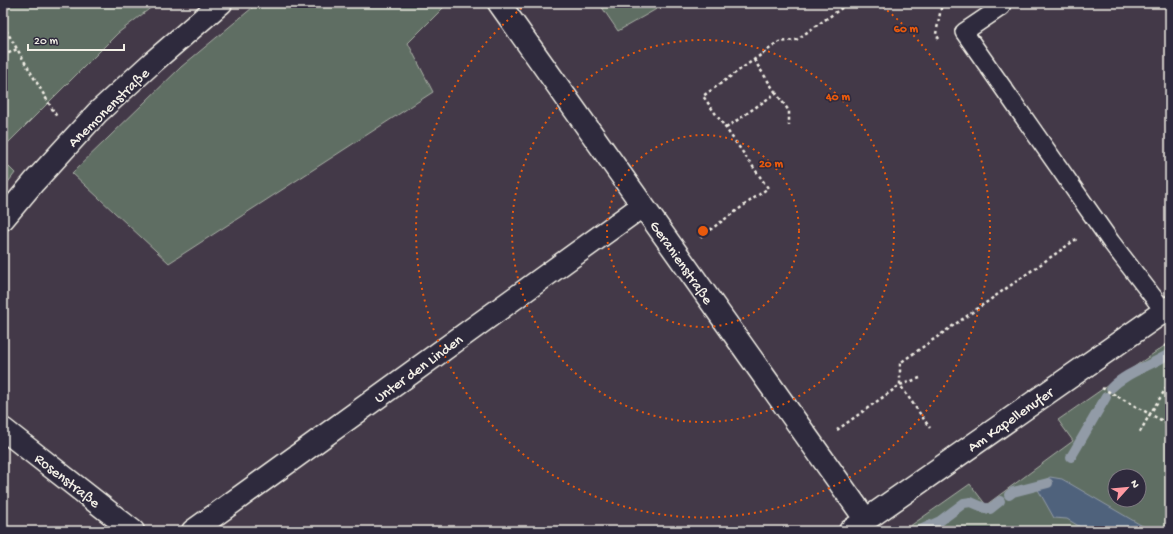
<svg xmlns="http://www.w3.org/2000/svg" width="1173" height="534" font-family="'Gochi Hand',sans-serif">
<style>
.green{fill:#5f6e64;stroke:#aab0a6;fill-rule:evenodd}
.water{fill:#50627b;stroke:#929ba7}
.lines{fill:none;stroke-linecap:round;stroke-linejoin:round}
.stream{stroke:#929ba7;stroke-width:10}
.service-casing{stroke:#f4f1e8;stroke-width:20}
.minor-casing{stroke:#f4f1e8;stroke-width:25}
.path{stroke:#f4f1e8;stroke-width:2.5;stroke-dasharray:3 3;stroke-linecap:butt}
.service{stroke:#2f2a3d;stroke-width:17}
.minor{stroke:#2f2a3d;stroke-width:22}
.ring{fill:none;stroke:#e8590c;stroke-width:2;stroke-dasharray:2 4}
.labels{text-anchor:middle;stroke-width:3;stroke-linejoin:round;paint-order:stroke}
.street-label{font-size:15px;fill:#f4f1e8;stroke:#2f2a3d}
.centre{fill:#e8590c;stroke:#2f2a3d;stroke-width:2}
.ring-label{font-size:12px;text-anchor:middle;font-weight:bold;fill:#e8590c;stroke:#2f2a3d;stroke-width:3;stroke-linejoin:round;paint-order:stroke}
</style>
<rect width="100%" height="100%" fill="#433948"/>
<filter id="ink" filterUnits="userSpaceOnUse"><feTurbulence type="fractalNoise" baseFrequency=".025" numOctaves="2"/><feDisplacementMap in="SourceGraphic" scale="8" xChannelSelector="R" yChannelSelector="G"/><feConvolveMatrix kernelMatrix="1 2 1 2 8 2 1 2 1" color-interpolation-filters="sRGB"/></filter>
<g filter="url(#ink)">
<g class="green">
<path d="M 3,3 L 157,3 L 118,33 L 3,148 Z"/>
<path d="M 258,3 L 448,3 L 408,43 L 433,92 L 169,263 L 72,173 L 181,67 Z"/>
<path d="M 599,3 L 667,3 L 618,31 Z"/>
<path d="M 3,161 L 15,173 L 3,189 Z"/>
<path d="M 1170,342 L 1170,531 L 903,531 L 970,484 L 986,505 L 1073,441 L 1058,420 ZM 1115,476 L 1139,476 L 1139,500 L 1115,500 Z"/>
</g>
<path class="water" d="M 1050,477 L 1062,479 L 1151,531 L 1087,531 L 1067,519 L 1054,518 L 1036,486 Z"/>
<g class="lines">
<g class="stream">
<path d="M 1111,388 C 1127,372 1150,366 1169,354"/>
<path d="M 1071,457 L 1106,397"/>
<path d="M 1009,495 L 1013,492 L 1048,483"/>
<path d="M 918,531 L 940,521 L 964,503 L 971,502 L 985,508 L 990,509 L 1000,501"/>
</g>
<g class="service-casing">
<path id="service" d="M 1001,7 L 964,32 L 1111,242 L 1164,311"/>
</g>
<g class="minor-casing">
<g id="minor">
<path d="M 499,3 L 866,520"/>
<path d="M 3,219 L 34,182 L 97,113 L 154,61 L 221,3"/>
<path d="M 3,429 L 133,531"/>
<path d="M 193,531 L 642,206"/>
<path d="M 850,531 L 1170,307"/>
</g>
</g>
<g class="path">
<path d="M 3,25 L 57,117"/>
<path d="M 939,39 L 936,34 L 942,3"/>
<path d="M 3,56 L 17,49"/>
<path d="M 754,60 L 776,93"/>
<path d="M 726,128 L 776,93 L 789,111 L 789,126"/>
<path d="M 700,237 L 768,188 L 703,96 L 779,42 L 796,40 L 849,3"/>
<path d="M 1164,345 L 1170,349"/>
<path d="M 920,378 L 900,385 L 930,428"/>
<path d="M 1170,382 L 1150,414 L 1170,425"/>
<path d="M 1102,388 L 1150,414 L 1140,432"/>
<path d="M 837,430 L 900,385 L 900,363 L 1078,238"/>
</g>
<use href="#service" class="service"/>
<use href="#minor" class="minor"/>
</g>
</g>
<g class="ring">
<circle cx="703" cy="231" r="96"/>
<circle cx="703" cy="231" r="191"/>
<path d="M878 3A287 287 0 1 1 528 3"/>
</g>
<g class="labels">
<g class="street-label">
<text transform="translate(108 107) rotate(-44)" y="5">Anemonenstraße</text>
<text transform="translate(682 262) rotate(55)" y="5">Geranienstraße</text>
<text transform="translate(418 368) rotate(-36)" y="5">Unter den Linden</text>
<text transform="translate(1010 419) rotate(-35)" y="5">Am Kapellenufer</text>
<text transform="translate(68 480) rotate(38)" y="5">Rosenstraße</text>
</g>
</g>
<circle cx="703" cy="231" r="6" class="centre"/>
<g class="ring-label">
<text x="906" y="32">60 m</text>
<text x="838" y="100">40 m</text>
<text x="771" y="167">20 m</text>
</g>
<rect width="1173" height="534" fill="none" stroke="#2f2a3d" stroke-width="16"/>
<rect x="8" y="8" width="1157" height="518" fill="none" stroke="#f4f1e8" stroke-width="1.5" filter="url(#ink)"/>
<g transform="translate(1127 488) rotate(63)"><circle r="19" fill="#2f2a3d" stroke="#7e7a81"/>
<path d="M0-3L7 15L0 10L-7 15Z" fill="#ff9aa2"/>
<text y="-6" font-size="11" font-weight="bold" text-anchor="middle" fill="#f4f1e8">N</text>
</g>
<path d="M28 44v6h96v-6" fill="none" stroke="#f4f1e8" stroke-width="2"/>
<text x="34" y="44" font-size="12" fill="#f4f1e8" stroke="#2f2a3d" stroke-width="3" paint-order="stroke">20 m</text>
</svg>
